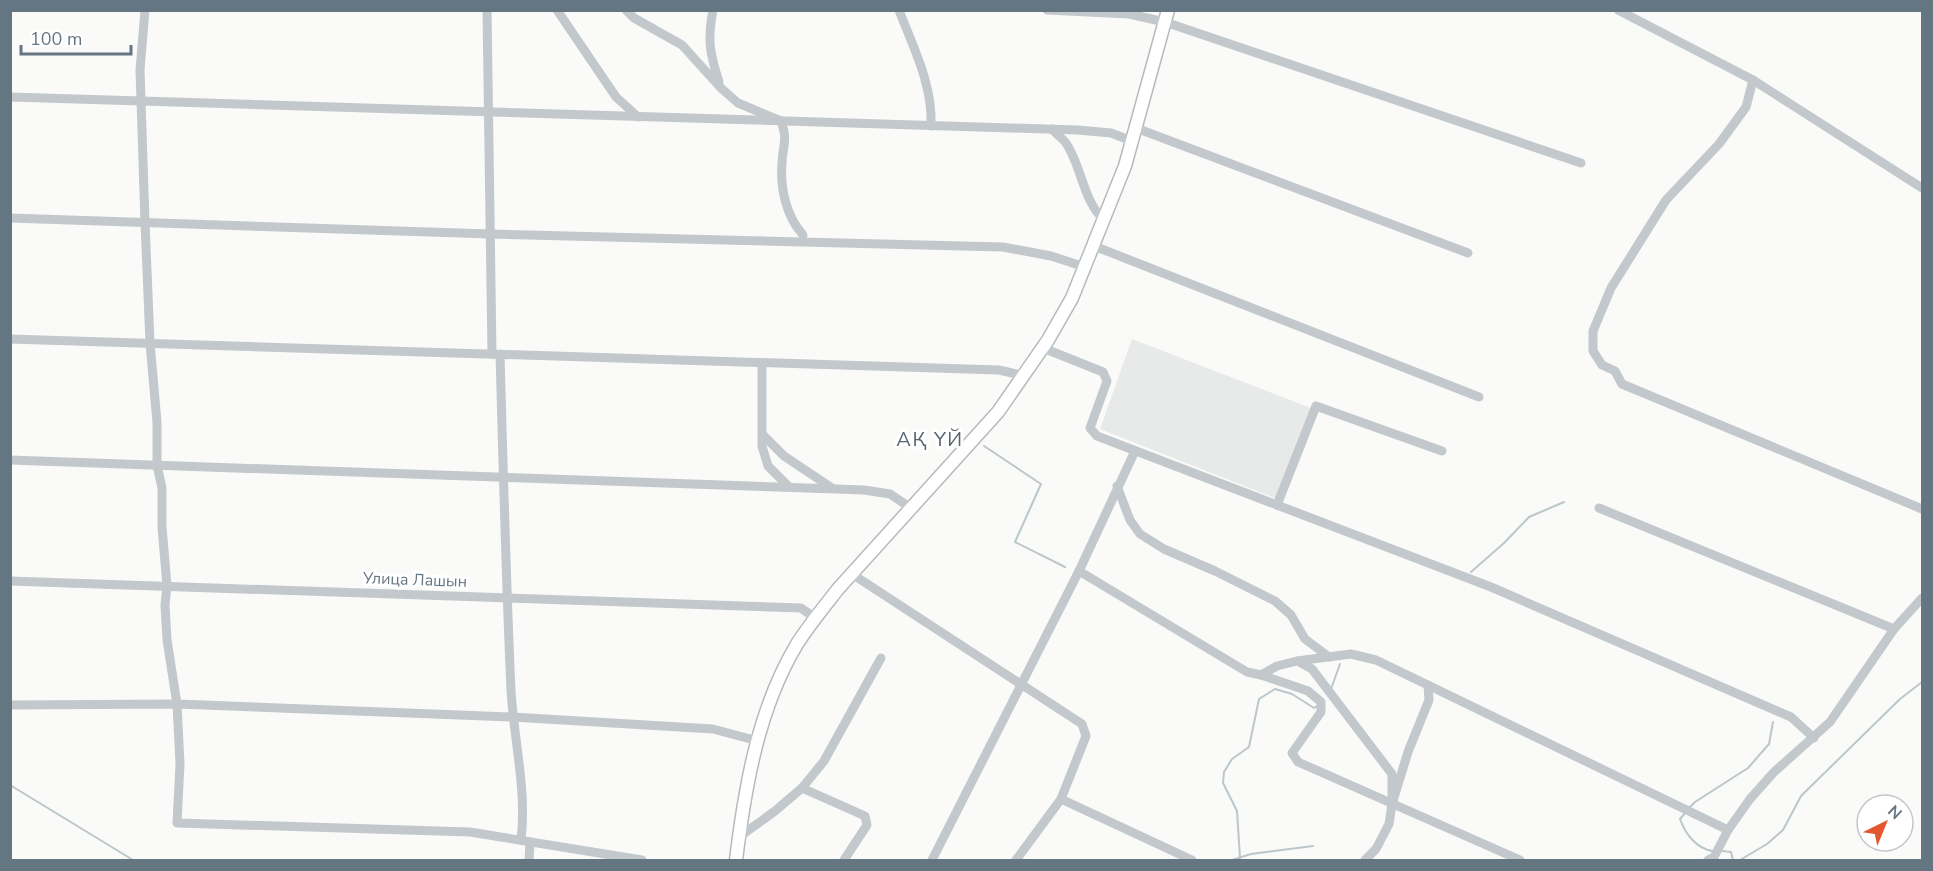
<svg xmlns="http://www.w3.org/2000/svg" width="1933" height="871" font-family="'Nunito Sans',sans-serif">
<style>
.built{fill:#e8e9e9}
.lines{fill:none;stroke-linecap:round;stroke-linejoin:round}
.stream{stroke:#bbc7cb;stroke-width:2}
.major-casing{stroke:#b5babe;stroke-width:15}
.minor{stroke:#c3c8cc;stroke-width:9}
.major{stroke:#fff;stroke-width:12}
.labels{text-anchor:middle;stroke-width:6;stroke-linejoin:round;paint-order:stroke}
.street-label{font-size:16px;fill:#657683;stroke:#fff}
.quarter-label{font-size:20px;letter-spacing:1.5px;fill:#57646e;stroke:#fff}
</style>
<rect width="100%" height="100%" fill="#fafaf8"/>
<path class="built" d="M 1132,339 L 1311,408 L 1277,499 L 1100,429 Z"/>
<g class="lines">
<g class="stream">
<path d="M 984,446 L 1041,484 L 1015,542 L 1065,567"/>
<path d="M 1471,572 L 1504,543 L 1529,517 L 1564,502"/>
<path d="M 1331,689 L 1340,664"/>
<path d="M 10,785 L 133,860"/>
<path d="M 1689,808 L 1695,802 L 1748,768 L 1769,744 L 1773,722"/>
<path d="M 1686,812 L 1680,819 C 1685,833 1696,849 1713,851"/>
<path d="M 1722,851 L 1731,852 L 1733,860"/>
<path d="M 1240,858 L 1237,811 L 1223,783 L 1224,772 L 1232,759 L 1249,747 L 1259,699 L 1275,689 L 1292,694 L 1314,708 L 1317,706"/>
<path d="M 1232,860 L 1251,854 L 1313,846"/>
<path d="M 1740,860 L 1767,844 L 1783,830 L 1801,796 L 1900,699 L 1922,682"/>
</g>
<g class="major-casing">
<path id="major" d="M 736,860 C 745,787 758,709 797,644 C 809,625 824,607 838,589 L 998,412 L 1048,340 L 1072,298 L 1125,166 L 1168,10"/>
</g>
<g class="minor">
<path d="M 145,10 L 140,70 L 145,222 L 150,343 L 157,422 L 157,465 L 162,488 L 162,527 L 167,586 L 165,605 L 167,640 L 177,704 L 180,764 L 177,823 L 470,832 L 642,860"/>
<path d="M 487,10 L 492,354"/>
<path d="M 557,10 L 616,97 L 638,117"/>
<path d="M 626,10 L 634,18 L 682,45 L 721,88 L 738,103 L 781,121 C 788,141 783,143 782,163 C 780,188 786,216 803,235"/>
<path d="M 713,10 C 707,40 710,54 719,82"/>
<path d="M 899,10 C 913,47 933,85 931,126"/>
<path d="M 1047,10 L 1129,14 L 1165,22 L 1581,163"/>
<path d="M 1618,10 L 1753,80 L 1922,188"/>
<path d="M 1753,80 L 1746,107 L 1719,144 L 1666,200 L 1611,288 L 1593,331 L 1593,351 L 1602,365 L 1615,371 L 1622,384 L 1922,509"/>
<path d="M 10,97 L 1078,130 L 1111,133 L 1132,141"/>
<path d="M 1136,128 L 1468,253"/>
<path d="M 1052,129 C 1056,134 1062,138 1066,143 C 1082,167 1083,201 1104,220"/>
<path d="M 10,218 L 490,234 L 1003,247 L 1051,256 L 1085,267"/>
<path d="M 1094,246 L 1479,397"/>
<path d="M 10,339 L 999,370 L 1025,376"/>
<path d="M 1043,348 L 1103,372 L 1107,381 L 1090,428 L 1097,436 L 1491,587 L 1791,717 L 1814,738"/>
<path d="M 500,354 C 503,467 506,579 511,691 C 514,740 527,791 521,840"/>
<path d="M 762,363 L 762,446 L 768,466 L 789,487"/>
<path d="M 763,435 L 784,456 L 832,488"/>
<path d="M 10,460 L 864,490 L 890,494 L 911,508"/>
<path d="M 1117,486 L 1130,520 L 1140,534 L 1164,549 L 1215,571 L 1275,601 L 1291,615 L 1305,639 L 1329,657"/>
<path d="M 1277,505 L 1316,406 L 1442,451"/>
<path d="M 1599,508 L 1894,629"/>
<path d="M 1079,571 L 1247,672 L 1261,675 L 1277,666 L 1297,661 L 1351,654 L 1376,660 L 1728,830"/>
<path d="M 852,574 L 1082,724 L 1086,736 L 1061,799 L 1016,860"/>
<path d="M 10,581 L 801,608 L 815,618"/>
<path d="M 1298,661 L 1312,669 L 1392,774 L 1392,795"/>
<path d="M 1261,675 L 1308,691 L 1321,702 L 1321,712 L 1292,753 L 1298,762 L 1520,860"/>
<path d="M 10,705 L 177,704 L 512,717 L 713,729 L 758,741"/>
<path d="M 802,788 L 865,816 L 867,825 L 844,860"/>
<path d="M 1061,799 L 1192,860"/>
<path d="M 739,837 L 775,811 L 802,788 L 824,761 L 881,658"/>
<path d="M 529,860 L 530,842"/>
<path d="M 932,860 L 1079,571 L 1135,451"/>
<path d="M 1365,860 L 1376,849 L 1389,824 L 1392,804 L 1408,752 L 1429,700 L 1428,685"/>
<path d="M 1708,860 L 1714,857 L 1728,830 L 1750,799 L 1774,772 L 1830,722 L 1894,629 L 1922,598"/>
</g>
<use href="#major" class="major"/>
</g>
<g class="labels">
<g class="street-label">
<text transform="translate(415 579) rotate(2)" y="6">Улица Лашын</text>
</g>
<g class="quarter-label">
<text x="930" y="446">АҚ ҮЙ</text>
</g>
</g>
<rect width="1933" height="871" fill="none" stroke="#657683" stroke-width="24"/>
<g transform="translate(1885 823) rotate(43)"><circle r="28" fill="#ffffff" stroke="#c1c8cd" stroke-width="1.5"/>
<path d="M0-4.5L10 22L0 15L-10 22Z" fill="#e4572e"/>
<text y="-9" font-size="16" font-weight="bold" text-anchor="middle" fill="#657683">N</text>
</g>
<path d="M21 45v9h110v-9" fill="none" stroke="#657683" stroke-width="3"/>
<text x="30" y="45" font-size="18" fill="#657683" stroke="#ffffff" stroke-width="4.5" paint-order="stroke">100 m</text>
</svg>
